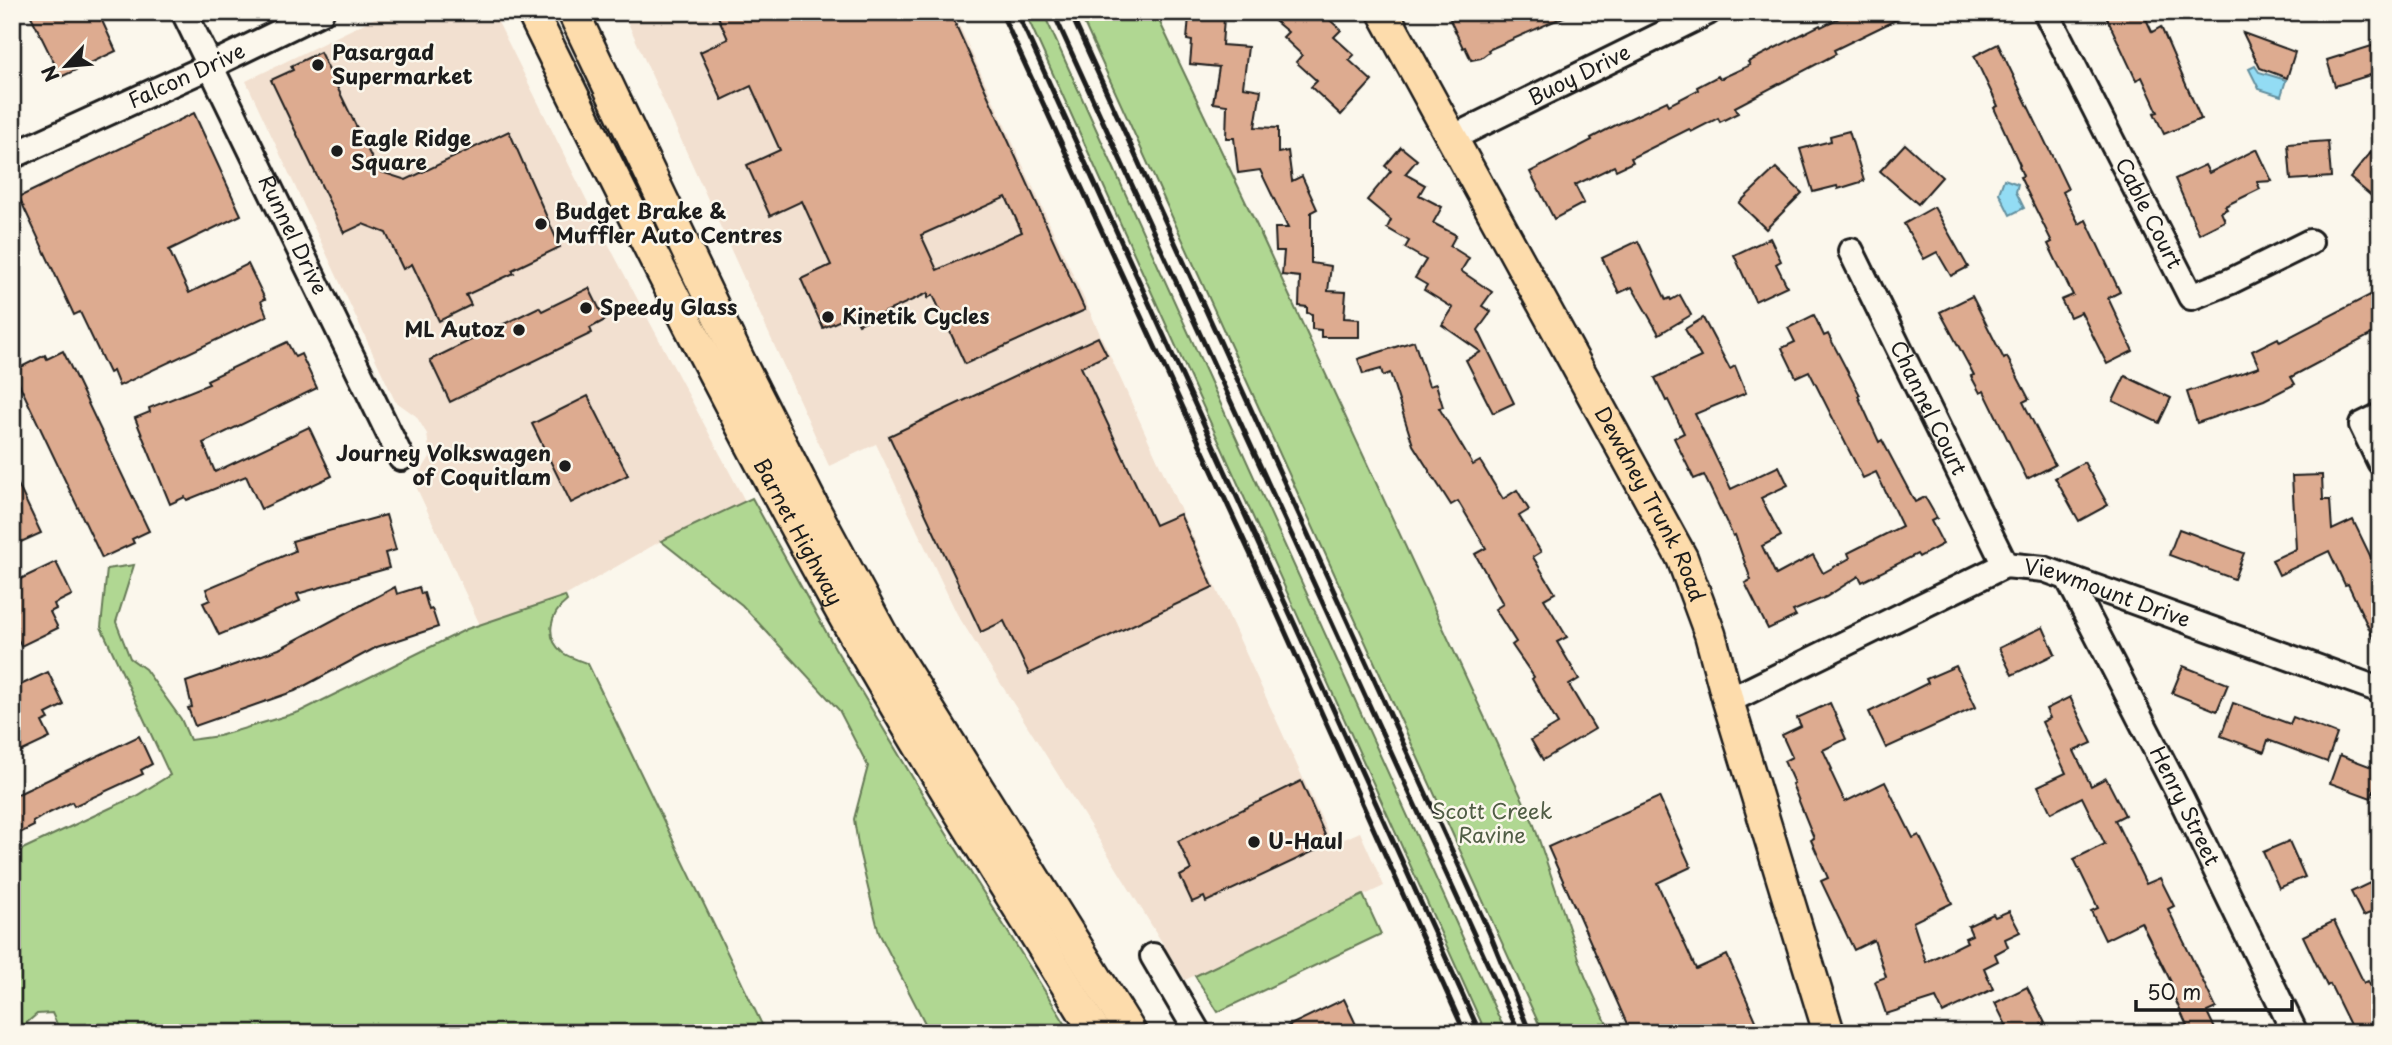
<svg xmlns="http://www.w3.org/2000/svg" width="2392" height="1045" font-family="'Playpen Sans',sans-serif">
<style>
.built{fill:#f2e0d0}
.green{fill:#b0d792;stroke:#667a57;stroke-width:2}
.water{fill:#93dcf4;stroke:#638f9e;stroke-width:2}
.building{fill:#ddab90;stroke:#1c1c1c;stroke-width:2;fill-rule:evenodd}
.lines{fill:none;stroke-linecap:round;stroke-linejoin:round}
.minor-casing{stroke:#1c1c1c;stroke-width:30}
.major-casing{stroke:#1c1c1c;stroke-width:35}
.minor{stroke:#fbf7ec;stroke-width:24}
.major{stroke:#fddcac;stroke-width:30}
.rail{stroke:#1c1c1c;stroke-width:5}
.poi-dot{fill:#1c1c1c;stroke:#fbf7ec;stroke-width:2.5}
.labels{text-anchor:middle;stroke-width:5;stroke-linejoin:round;paint-order:stroke}
.poi-label{font-size:21px;font-weight:bold;fill:#1c1c1c;stroke:#fbf7ec;text-anchor:start}
.street-label{font-size:21px;fill:#1c1c1c;stroke:#fbf7ec}
.park-label{font-size:21px;fill:#505d45;stroke:#fbf7ec}
</style>
<rect width="100%" height="100%" fill="#fbf7ec"/>
<filter id="ink" filterUnits="userSpaceOnUse"><feTurbulence type="fractalNoise" baseFrequency=".0143" numOctaves="2"/><feDisplacementMap in="SourceGraphic" scale="14" xChannelSelector="R" yChannelSelector="G"/><feConvolveMatrix kernelMatrix="1 2 1 2 8 2 1 2 1" color-interpolation-filters="sRGB"/></filter>
<g filter="url(#ink)">
<g class="built">
<path d="M 387,12 L 493,12 L 613,253 L 745,501 L 661,541 L 565,596 L 480,625 L 414,482 L 430,457 L 427,434 L 416,416 L 395,401 L 246,81 Z"/>
<path d="M 623,12 L 953,12 L 1333,844 L 1360,832 L 1384,886 L 1185,980 L 1103,846 L 957,614 L 876,444 L 829,466 Z"/>
</g>
<g class="green">
<path d="M 1025,12 L 1043,12 L 1506,1033 L 1486,1033 Z"/>
<path d="M 1079,12 L 1155,12 L 1258,228 L 1533,822 L 1585,976 L 1611,1033 L 1543,1033 Z"/>
<path d="M 752,498 L 835,648 L 938,820 L 1071,1033 L 930,1033 L 879,933 L 859,851 L 854,819 L 868,766 L 839,710 L 742,605 L 661,541 Z"/>
<path d="M 134,565 L 116,622 L 130,658 L 145,669 L 181,719 L 190,740 L 219,736 L 299,712 L 467,629 L 565,596 L 567,601 C 550,614 544,637 563,653 C 570,658 580,660 588,664 L 766,1033 L 61,1033 L 52,1013 L 37,1014 L 16,1032 L 12,1027 L 12,854 L 136,796 L 170,775 L 101,627 L 107,569 Z"/>
<path d="M 1363,895 L 1381,934 L 1218,1012 L 1195,976 Z"/>
</g>
<g class="water">
<path d="M 2255,66 L 2259,72 L 2286,80 L 2281,96 L 2259,89 L 2249,69 Z"/>
<path d="M 2004,179 L 2018,184 L 2016,192 L 2024,208 L 2010,215 L 1999,193 Z"/>
</g>
<g class="building">
<path d="M 29,12 L 98,12 L 116,51 L 61,77 Z"/>
<path d="M 716,12 L 950,12 L 1085,310 L 965,364 L 933,295 L 928,298 L 928,293 L 859,324 L 854,314 L 823,328 L 801,279 L 831,265 L 802,201 L 770,216 L 747,165 L 780,150 L 751,86 L 722,100 L 700,52 L 728,39 ZM 1006,197 L 1022,232 L 937,270 L 921,235 Z"/>
<path d="M 1264,12 L 1321,12 L 1341,30 L 1334,37 L 1354,55 L 1349,60 L 1372,81 L 1341,115 L 1311,87 L 1317,81 L 1296,62 L 1302,55 L 1283,37 L 1288,32 Z"/>
<path d="M 1467,12 L 1575,12 L 1488,50 L 1489,52 L 1481,58 L 1471,60 L 1465,47 L 1463,48 L 1450,20 Z"/>
<path d="M 1851,12 L 1912,12 L 1834,50 L 1836,54 L 1735,107 L 1738,113 L 1720,122 L 1718,118 L 1691,132 L 1689,129 L 1631,158 L 1633,162 L 1616,170 L 1614,166 L 1575,185 L 1584,203 L 1554,219 L 1530,172 L 1592,140 L 1591,138 L 1614,126 L 1667,101 L 1669,105 L 1698,90 L 1697,87 L 1718,76 L 1720,79 L 1750,65 L 1748,62 L 1820,25 L 1821,27 Z"/>
<path d="M 2104,12 L 2143,12 L 2152,32 L 2161,27 L 2201,119 L 2164,134 L 2154,113 L 2158,112 L 2142,77 L 2136,80 Z"/>
<path d="M 1189,16 L 1224,18 L 1222,45 L 1248,47 L 1243,87 L 1261,90 L 1255,127 L 1278,128 L 1278,153 L 1288,151 L 1292,181 L 1302,176 L 1317,209 L 1311,212 L 1311,263 L 1331,266 L 1328,291 L 1346,292 L 1344,318 L 1359,319 L 1359,337 L 1321,337 L 1321,330 L 1312,329 L 1312,314 L 1307,313 L 1307,307 L 1299,306 L 1300,277 L 1282,275 L 1284,251 L 1276,251 L 1275,228 L 1288,228 L 1260,170 L 1238,173 L 1234,138 L 1226,138 L 1227,105 L 1213,103 L 1219,67 L 1190,64 L 1192,41 L 1187,40 Z"/>
<path d="M 2243,33 L 2295,52 L 2287,78 L 2260,68 Z"/>
<path d="M 1998,44 L 2068,189 L 2063,192 L 2079,224 L 2086,220 L 2120,292 L 2108,298 L 2133,351 L 2107,364 L 2081,312 L 2070,317 L 2061,300 L 2073,295 L 2048,244 L 2052,242 L 2020,177 L 2023,176 L 2019,166 L 2020,165 L 1994,108 L 1998,106 L 1974,56 Z"/>
<path d="M 2375,45 L 2380,61 L 2380,72 L 2335,86 L 2327,60 Z"/>
<path d="M 320,52 L 378,171 L 406,180 L 509,131 L 560,247 L 512,270 L 514,273 L 466,295 L 471,305 L 439,321 L 412,264 L 403,269 L 386,233 L 363,224 L 344,233 L 271,80 L 293,70 L 291,66 Z"/>
<path d="M 194,113 L 241,215 L 169,250 L 189,293 L 248,264 L 265,299 L 261,301 L 267,316 L 119,386 L 113,371 L 109,373 L 80,312 L 74,315 L 19,197 Z"/>
<path d="M 1849,131 L 1864,181 L 1838,189 L 1837,186 L 1813,192 L 1800,149 L 1831,141 L 1830,136 Z"/>
<path d="M 2328,141 L 2331,177 L 2291,180 L 2288,144 Z"/>
<path d="M 2380,141 L 2380,203 L 2350,178 Z"/>
<path d="M 1905,144 L 1942,177 L 1918,204 L 1880,171 Z"/>
<path d="M 1401,147 L 1417,160 L 1405,174 L 1425,185 L 1419,195 L 1442,207 L 1433,223 L 1456,235 L 1450,246 L 1469,258 L 1461,271 L 1492,292 L 1482,306 L 1491,312 L 1478,330 L 1514,403 L 1493,413 L 1466,360 L 1481,352 L 1442,325 L 1453,308 L 1424,290 L 1427,285 L 1415,278 L 1426,260 L 1405,248 L 1409,241 L 1387,228 L 1391,220 L 1367,200 L 1391,171 L 1385,166 Z"/>
<path d="M 2257,149 L 2272,181 L 2257,182 L 2260,189 L 2225,206 L 2227,209 L 2221,212 L 2225,221 L 2199,234 L 2175,179 L 2205,165 L 2209,173 Z"/>
<path d="M 1776,168 L 1802,193 L 1766,229 L 1739,203 Z"/>
<path d="M 1934,207 L 1968,267 L 1951,276 L 1937,252 L 1924,259 L 1904,224 Z"/>
<path d="M 1770,238 L 1781,261 L 1776,264 L 1787,286 L 1755,301 L 1734,255 Z"/>
<path d="M 1638,241 L 1666,300 L 1670,298 L 1671,300 L 1680,295 L 1691,315 L 1659,334 L 1632,287 L 1619,293 L 1602,258 Z"/>
<path d="M 589,288 L 605,320 L 590,328 L 592,333 L 450,402 L 430,360 L 539,307 L 542,311 Z"/>
<path d="M 2372,294 L 2380,308 L 2380,330 L 2291,377 L 2295,384 L 2264,400 L 2197,423 L 2187,392 L 2259,367 L 2252,351 L 2278,338 L 2280,342 Z"/>
<path d="M 1972,296 L 2004,359 L 2007,357 L 2029,399 L 2023,402 L 2055,465 L 2027,479 L 1984,391 L 1980,393 L 1971,376 L 1974,375 L 1940,312 Z"/>
<path d="M 1814,315 L 1824,336 L 1828,334 L 1860,395 L 1858,396 L 1879,442 L 1882,440 L 1915,502 L 1925,497 L 1937,518 L 1931,521 L 1943,544 L 1919,557 L 1917,554 L 1862,582 L 1859,576 L 1826,597 L 1793,611 L 1796,616 L 1768,629 L 1745,583 L 1751,580 L 1735,535 L 1733,536 L 1704,475 L 1694,479 L 1674,438 L 1684,433 L 1668,400 L 1666,401 L 1655,378 L 1701,357 L 1685,329 L 1703,318 L 1730,369 L 1735,366 L 1746,393 L 1695,414 L 1731,489 L 1779,466 L 1788,485 L 1761,498 L 1781,536 L 1762,546 L 1776,575 L 1813,555 L 1823,573 L 1850,558 L 1848,553 L 1902,526 L 1876,472 L 1863,478 L 1809,371 L 1796,377 L 1782,348 L 1795,342 L 1788,328 Z"/>
<path d="M 1098,337 L 1107,355 L 1081,367 L 1155,525 L 1180,514 L 1213,587 L 1029,674 L 1004,621 L 981,632 L 889,436 Z"/>
<path d="M 1414,341 L 1429,386 L 1436,384 L 1443,407 L 1439,408 L 1473,465 L 1480,461 L 1503,499 L 1517,490 L 1529,510 L 1519,516 L 1541,552 L 1533,557 L 1555,593 L 1544,599 L 1567,637 L 1557,642 L 1579,679 L 1569,685 L 1595,729 L 1543,760 L 1531,740 L 1558,724 L 1532,679 L 1534,677 L 1512,645 L 1516,642 L 1495,609 L 1503,604 L 1475,554 L 1486,548 L 1458,501 L 1451,505 L 1413,445 L 1390,373 L 1383,376 L 1381,369 L 1363,374 L 1358,359 Z"/>
<path d="M 287,342 L 295,357 L 301,354 L 317,388 L 203,443 L 215,472 L 309,427 L 332,476 L 261,509 L 246,476 L 187,500 L 185,497 L 170,504 L 135,418 L 150,412 L 149,408 L 209,384 L 207,380 Z"/>
<path d="M 63,351 L 149,531 L 132,539 L 134,543 L 102,558 L 13,371 L 45,355 L 47,359 Z"/>
<path d="M 2125,376 L 2171,398 L 2159,423 L 2113,401 Z"/>
<path d="M 588,396 L 628,475 L 571,503 L 532,424 Z"/>
<path d="M 2084,462 L 2108,505 L 2079,521 L 2055,478 Z"/>
<path d="M 12,472 L 41,533 L 12,546 Z"/>
<path d="M 2322,475 L 2323,500 L 2330,500 L 2332,530 L 2353,520 L 2380,576 L 2380,652 L 2348,584 L 2345,585 L 2329,551 L 2279,575 L 2272,560 L 2296,549 L 2292,476 Z"/>
<path d="M 386,515 L 396,550 L 385,553 L 389,568 L 297,594 L 300,601 L 219,635 L 203,603 L 210,600 L 206,589 L 295,551 L 292,541 Z"/>
<path d="M 2179,529 L 2244,553 L 2234,579 L 2169,555 Z"/>
<path d="M 56,562 L 72,595 L 54,604 L 56,609 L 50,612 L 58,628 L 21,646 L 12,627 L 12,583 Z"/>
<path d="M 395,587 L 397,594 L 419,587 L 421,594 L 424,593 L 429,610 L 432,609 L 438,627 L 377,647 L 295,691 L 195,726 L 188,708 L 192,707 L 186,682 L 279,649 Z"/>
<path d="M 2043,627 L 2055,654 L 2012,675 L 1999,648 Z"/>
<path d="M 1956,666 L 1976,707 L 1886,748 L 1869,712 L 1928,683 L 1926,679 Z"/>
<path d="M 2183,666 L 2228,684 L 2217,711 L 2172,693 Z"/>
<path d="M 48,672 L 64,705 L 46,714 L 49,719 L 42,722 L 50,738 L 12,756 L 12,689 Z"/>
<path d="M 2070,697 L 2092,743 L 2074,751 L 2091,786 L 2106,778 L 2125,815 L 2115,820 L 2146,884 L 2160,878 L 2174,906 L 2168,909 L 2216,1008 L 2207,1012 L 2217,1033 L 2190,1033 L 2168,983 L 2171,982 L 2141,922 L 2105,940 L 2091,911 L 2098,908 L 2074,859 L 2105,844 L 2082,797 L 2051,813 L 2038,786 L 2066,773 L 2042,722 L 2050,718 L 2046,709 Z"/>
<path d="M 1830,703 L 1846,739 L 1823,750 L 1832,769 L 1830,770 L 1845,802 L 1885,782 L 1913,838 L 1919,835 L 1952,903 L 1913,922 L 1926,962 L 1967,942 L 1965,938 L 1972,935 L 1968,926 L 1993,914 L 1995,917 L 2009,911 L 2020,932 L 2005,939 L 2008,947 L 1995,954 L 1998,961 L 1984,968 L 1993,989 L 1943,1013 L 1936,998 L 1886,1014 L 1875,981 L 1886,977 L 1874,940 L 1854,950 L 1821,881 L 1828,878 L 1811,840 L 1814,838 L 1792,784 L 1794,783 L 1784,761 L 1792,757 L 1782,735 L 1801,726 L 1797,718 Z"/>
<path d="M 2233,703 L 2290,724 L 2293,717 L 2337,734 L 2327,762 L 2268,740 L 2264,752 L 2221,736 Z"/>
<path d="M 139,736 L 152,764 L 141,770 L 143,774 L 74,806 L 72,802 L 43,816 L 33,822 L 34,826 L 12,837 L 12,797 Z"/>
<path d="M 2340,755 L 2380,770 L 2371,798 L 2330,783 Z"/>
<path d="M 1301,781 L 1329,844 L 1206,902 L 1204,897 L 1192,902 L 1180,876 L 1191,870 L 1178,841 Z"/>
<path d="M 1659,797 L 1691,867 L 1657,883 L 1696,969 L 1727,955 L 1758,1025 L 1741,1033 L 1631,1033 L 1548,847 Z"/>
<path d="M 2289,841 L 2305,877 L 2279,888 L 2263,852 Z"/>
<path d="M 2380,878 L 2380,909 L 2363,916 L 2351,892 Z"/>
<path d="M 2334,921 L 2364,983 L 2368,981 L 2380,1005 L 2380,1025 L 2363,1033 L 2354,1033 L 2330,984 L 2327,986 L 2303,936 Z"/>
<path d="M 2027,987 L 2045,1023 L 2041,1024 L 2045,1033 L 2010,1033 L 1995,1003 Z"/>
<path d="M 1344,999 L 1360,1033 L 1274,1033 Z"/>
</g>
<g class="lines">
<g class="minor-casing">
<g id="minor">
<path id="s1" d="M 184,12 L 401,458"/>
<path id="s2" d="M 2046,12 L 2191,297 L 2231,281 L 2310,242"/>
<path id="s3" d="M 1452,138 L 1708,12"/>
<path id="s4" d="M 12,156 L 210,66 L 321,12"/>
<path id="s5" d="M 1851,251 L 2005,565"/>
<path d="M 2380,416 L 2362,425 L 2380,462"/>
<path id="s6" d="M 2069,580 L 2182,800 L 2295,1033"/>
<path id="s7" d="M 1728,701 L 2005,565 L 2044,569 L 2380,690"/>
<path d="M 1153,956 L 1198,1033"/>
</g>
</g>
<g class="major-casing">
<g id="major">
<path id="s8" d="M 532,12 C 627,205 723,397 827,586 C 910,738 1005,885 1096,1033"/>
<path d="M 573,12 L 740,362 L 816,512 L 883,636 L 1131,1033"/>
<path id="s9" d="M 1383,12 L 1682,558 L 1710,634 L 1728,701 L 1829,1033"/>
</g>
</g>
<use href="#minor" class="minor"/>
<use href="#major" class="major"/>
<g class="rail">
<path d="M 1001,12 L 1254,562 L 1465,1033"/>
<path d="M 1017,12 L 1480,1033"/>
<path d="M 1053,12 L 1519,1033"/>
<path d="M 1070,12 L 1490,934 L 1530,1033"/>
</g>
</g>
</g>
<g class="poi-dot">
<circle cx="318" cy="65" r="7"/>
<circle cx="337" cy="151" r="7"/>
<circle cx="541" cy="224" r="7"/>
<circle cx="586" cy="308" r="7"/>
<circle cx="828" cy="317" r="7"/>
<circle cx="519" cy="330" r="7"/>
<circle cx="565" cy="466" r="7"/>
<circle cx="1254" cy="842" r="7"/>
</g>
<g class="labels">
<g class="poi-label">
<text x="332" y="60">Pasargad<tspan x="332" dy="24">Supermarket</tspan></text>
<text x="351" y="146">Eagle Ridge<tspan x="351" dy="24">Square</tspan></text>
<text x="555" y="219">Budget Brake &amp;<tspan x="555" dy="24">Muffler Auto Centres</tspan></text>
<text x="600" y="315">Speedy Glass</text>
<text x="842" y="324">Kinetik Cycles</text>
<text x="505" y="337" text-anchor="end">ML Autoz</text>
<text x="551" y="461" text-anchor="end">Journey Volkswagen<tspan x="551" dy="24">of Coquitlam</tspan></text>
<text x="1268" y="849">U-Haul</text>
</g>
<g class="street-label">
<text dy="7" stroke="none"><textPath href="#s3" startOffset="142">Buoy Drive</textPath></text>
<text dy="7" stroke="none"><textPath href="#s4" startOffset="192">Falcon Drive</textPath></text>
<text dy="7" stroke="none"><textPath href="#s2" startOffset="226">Cable Court</textPath></text>
<text dy="7" stroke="none"><textPath href="#s1" startOffset="248">Runnel Drive</textPath></text>
<text dy="7" stroke="none"><textPath href="#s5" startOffset="175">Channel Court</textPath></text>
<text dy="7" stroke="none"><textPath href="#s9" startOffset="560">Dewdney Trunk Road</textPath></text>
<text dy="7" stroke="none"><textPath href="#s8" startOffset="584">Barnet Highway</textPath></text>
<text dy="7" stroke="none"><textPath href="#s7" startOffset="415">Viewmount Drive</textPath></text>
<text dy="7" stroke="none"><textPath href="#s6" startOffset="254">Henry Street</textPath></text>
</g>
<g class="park-label">
<text x="1492" y="819">Scott Creek<tspan x="1492" dy="24">Ravine</tspan></text>
</g>
</g>
<rect width="2392" height="1045" fill="none" stroke="#fbf7ec" stroke-width="42"/>
<rect x="21" y="21" width="2350" height="1003" fill="none" stroke="#1c1c1c" stroke-width="2.5" filter="url(#ink)"/>
<g transform="translate(66 66) rotate(244)" stroke="#fbf7ec" stroke-width="5" paint-order="stroke">
<path d="M0-5L12 26L0 18L-12 26Z" fill="#1c1c1c"/>
<text y="-10" font-size="19" font-weight="bold" text-anchor="middle" fill="#1c1c1c">N</text>
</g>
<path d="M2136 1000v10h156v-10" fill="none" stroke="#1c1c1c" stroke-width="3.5"/>
<text x="2147" y="1000" font-size="21" fill="#1c1c1c" stroke="#fbf7ec" stroke-width="5" paint-order="stroke">50 m</text>
</svg>
